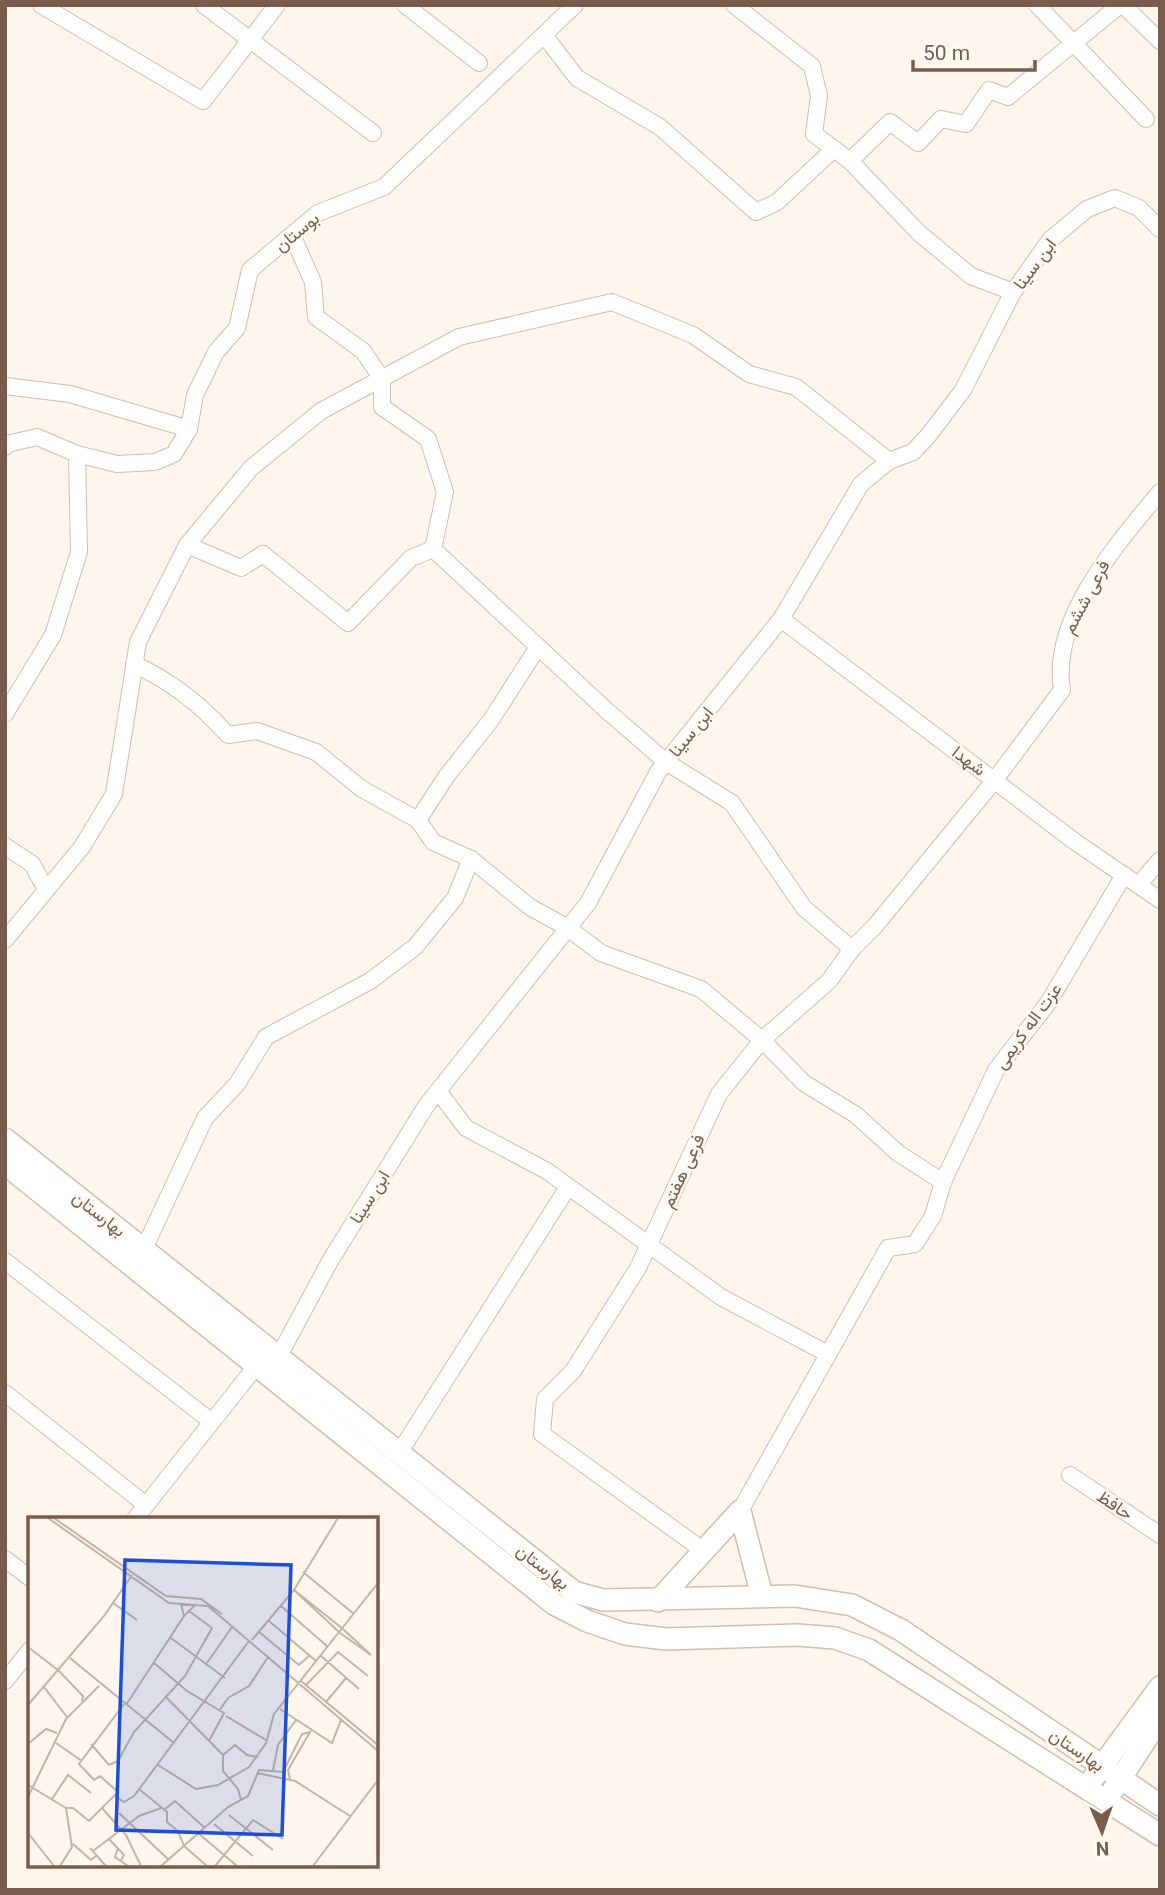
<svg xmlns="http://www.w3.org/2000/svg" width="1165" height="1895" font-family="Roboto,Vazirmatn,sans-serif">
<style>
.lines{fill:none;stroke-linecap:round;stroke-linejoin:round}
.minor-casing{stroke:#d1beb0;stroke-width:18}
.tertiary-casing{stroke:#d1beb0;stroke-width:24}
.minor{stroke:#fff;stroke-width:16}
.tertiary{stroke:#fff;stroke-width:21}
.labels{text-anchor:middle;stroke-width:5;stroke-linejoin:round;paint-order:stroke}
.street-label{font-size:18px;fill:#7a5c4d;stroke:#fffaf3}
.inset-road{fill:none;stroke:#c5b3a7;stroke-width:2}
.view{fill:#1d4ed8;fill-opacity:0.15;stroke:#1d4ed8;stroke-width:3.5}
.inset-edge{fill:none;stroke:#7a5c4d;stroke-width:3.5}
</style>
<rect width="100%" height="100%" fill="#fdf6ec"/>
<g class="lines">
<g class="minor-casing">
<g id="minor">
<path d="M 41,5 L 203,101 L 277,5"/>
<path d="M 204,5 L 373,133"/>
<path d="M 405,5 L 479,63"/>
<path d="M 734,5 L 812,66 L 819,96 L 814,134 L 850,161 L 919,233 L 971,276 L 1013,292"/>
<path d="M 1037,5 L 1146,119"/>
<path d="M 1123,5 L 1160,41"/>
<path d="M 544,35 L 577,78 L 660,127 L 756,212 L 777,202 L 834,149"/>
<path d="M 850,161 L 890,122 L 918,143 L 941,119 L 966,124 L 989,90 L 1008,97 L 1120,5"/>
<path d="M 292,235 L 313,282 L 316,317 L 363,351 L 382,379 L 382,407 L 428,439 L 445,492 L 433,549 L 605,709 L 666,762 L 732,803 L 804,908 L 852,949"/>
<path d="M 5,386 L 70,394 L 189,429"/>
<path d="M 5,447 L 7,444 L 37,437 L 77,454 L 117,464 L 155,462 L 174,454 L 189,429 L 195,395 L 216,352 L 237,328 L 250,270 L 318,213 L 384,187 L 575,5"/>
<path d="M 187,545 L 241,568 L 263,554 L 348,623 L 411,558 L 433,549"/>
<path d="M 781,619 L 1074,841 L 1160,900"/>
<path d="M 538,647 L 491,720 L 446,777 L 418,820 L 433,842 L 471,859 L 530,907 L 568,928 L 601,953 L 701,989 L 762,1040 L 804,1083 L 856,1115 L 898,1153 L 943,1182"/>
<path d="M 134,664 C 172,682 200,704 228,735 L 257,731 L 316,752 L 362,789 L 418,820"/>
<path d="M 5,714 L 53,635 L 79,552 L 77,454"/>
<path d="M 5,846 L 32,864 L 46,889"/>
<path d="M 1138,885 L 1160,860"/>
<path d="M 5,940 L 82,847 L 114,794 L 138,642 L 187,545 L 251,468 L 321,411 L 459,337 L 612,302 L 693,335 L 749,374 L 796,387 L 889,461"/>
<path d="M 438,1091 L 466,1128 L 547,1171 L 721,1297 L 828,1354"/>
<path d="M 144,1249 L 205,1118 L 237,1084 L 266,1037 L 370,981 L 415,947 L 455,898 L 471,859"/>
<path d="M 5,1261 L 212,1422"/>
<path d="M 279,1356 L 330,1261 L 426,1106 L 588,903 L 658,772 L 781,619 L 861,484 L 889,461 L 913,452 L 928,436 L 963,390 L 1013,292 L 1050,240 L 1087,209 L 1115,198 L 1139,208 L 1160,229"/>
<path d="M 5,1393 L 146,1505"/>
<path d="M 399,1453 L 568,1187"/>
<path d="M 1070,1475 L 1160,1535"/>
<path d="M 740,1511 L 888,1248 L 915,1244 L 933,1216 L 943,1182 L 996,1070 L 1048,1003 L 1124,875"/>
<path d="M 135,1519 L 257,1365"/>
<path d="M 704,1551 L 542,1434 L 545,1399 L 573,1371 L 638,1268 L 719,1094 L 762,1040 L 829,981 L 852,949 L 875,926 L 994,781 L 1062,690 C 1050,619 1117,544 1160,492"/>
<path d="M 5,1559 L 30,1578"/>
<path d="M 5,1681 L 30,1650"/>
</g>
</g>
<g class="tertiary-casing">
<g id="tertiary">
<path d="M 5,1139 L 574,1592 L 603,1600 L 795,1596 L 852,1605 L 901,1630 L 1160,1805"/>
<path d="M 5,1164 L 554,1604 L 587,1621 L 625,1634 L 666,1639 L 798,1635 L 835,1638 L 869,1650 L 1160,1835"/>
<path d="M 658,1601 L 740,1511 L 762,1596"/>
<path d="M 1094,1777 L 1160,1687"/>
<path d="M 1113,1790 L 1160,1718"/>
</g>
</g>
<use href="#minor" class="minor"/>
<use href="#tertiary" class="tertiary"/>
</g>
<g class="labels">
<g class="street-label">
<text transform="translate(297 232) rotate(-39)" y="6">بوستان</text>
<text transform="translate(1035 264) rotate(-53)" y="6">ابن سینا</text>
<text transform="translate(1086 597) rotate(-62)" y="6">فرعی ششم</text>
<text transform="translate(691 732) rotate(-51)" y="6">ابن سینا</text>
<text transform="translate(969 761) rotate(37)" y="6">شهدا</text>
<text transform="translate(1028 1026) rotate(-54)" y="6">عزت اله کریمی</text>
<text transform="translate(683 1171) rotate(-65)" y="6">فرعی هفتم</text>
<text transform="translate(370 1197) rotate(-58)" y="6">ابن سینا</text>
<text transform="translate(99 1214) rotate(38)" y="6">بهارستان</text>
<text transform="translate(1115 1505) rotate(34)" y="6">حافظ</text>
<text transform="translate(543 1567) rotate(38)" y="6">بهارستان</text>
<text transform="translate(1077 1750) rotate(34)" y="6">بهارستان</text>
</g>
</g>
<g transform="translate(28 1517)">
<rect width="350" height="350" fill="#fdf6ec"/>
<path class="inset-road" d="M 20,1 L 141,86 L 180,89 L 350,234M 26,1 L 138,79 L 173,82 L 194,97M 275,55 L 326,97M 266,73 L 315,112 L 343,138 L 312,116 ZM 85,86 L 109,103M 153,87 L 156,99 L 168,87M 253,89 L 300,130M 241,104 L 288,144M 231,115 L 271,148 L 282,138M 143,121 L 197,161M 224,123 L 266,73 L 310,1M 0,130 L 31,154 L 55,179 L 54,184M 293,139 L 331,172M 42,141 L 146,226M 125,145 L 159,174 L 196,196 L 181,224M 179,146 L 204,110M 273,164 L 350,228M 278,168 L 310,135 L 340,159M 16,170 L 39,200M 137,179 L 195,238 L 195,254 L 210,272 L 213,283M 298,185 L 318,161M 0,188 L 76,99 L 104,58M 98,188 L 156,99M 252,192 L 304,226 L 313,203M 191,194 L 200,181 L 221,169 L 240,140M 198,199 L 238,223M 28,226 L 54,244M 0,227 L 18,212 L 29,216M 63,227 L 81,248 L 90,244 L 106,215 L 157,159 L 184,111 L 161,94M 195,238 L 207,228 L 219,238 L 230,240M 130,248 L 168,272 L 190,268 L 221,250 L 238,226 L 246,197 L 350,66M 245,253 L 250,228 L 268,203M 229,256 L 267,264 L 322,299M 0,268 L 38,291 L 44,330 L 32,349M 111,272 L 139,295 L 139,305 L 150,314 L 156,329 L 179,349M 86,278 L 96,285 L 106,279 L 221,124M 0,280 L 38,202 L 71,169M 24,282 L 40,258 L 63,276M 38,291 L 45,291 L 61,304 L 90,275 L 72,259 L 66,263 L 51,247 L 96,187M 74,291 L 98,318 L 113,349M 136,293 L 147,284 L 177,311M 91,296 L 141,343M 201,298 L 245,333M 186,307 L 225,339M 0,316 L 26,349M 170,316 L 209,349M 81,322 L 96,338 L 93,343M 45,327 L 63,343 L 69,338M 62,331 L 78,349M 90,331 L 87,340 L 100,349M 65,334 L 111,299 L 133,291M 133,349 L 200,290 L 220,279 L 231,253 L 255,255 L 274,217 L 282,215 L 260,253 L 262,263M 187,349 L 225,303 L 255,322M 285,349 L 350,263"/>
<path class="view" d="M 97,43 L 263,48 L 254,318 L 88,313 Z"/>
<rect width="350" height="350" class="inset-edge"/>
</g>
<rect width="1165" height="1895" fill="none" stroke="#7a5c4d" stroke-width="14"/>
<g transform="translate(1102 1832) rotate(178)" stroke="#fffaf3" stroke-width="5" paint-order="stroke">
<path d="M0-5L12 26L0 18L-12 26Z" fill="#7a5c4d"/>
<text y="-10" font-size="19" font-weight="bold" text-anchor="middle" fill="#7a5c4d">N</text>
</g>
<path d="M913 60v10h122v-10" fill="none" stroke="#7a5c4d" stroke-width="3.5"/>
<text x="923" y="60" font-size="21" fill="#7a5c4d" stroke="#fffaf3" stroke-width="5" paint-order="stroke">50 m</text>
</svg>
